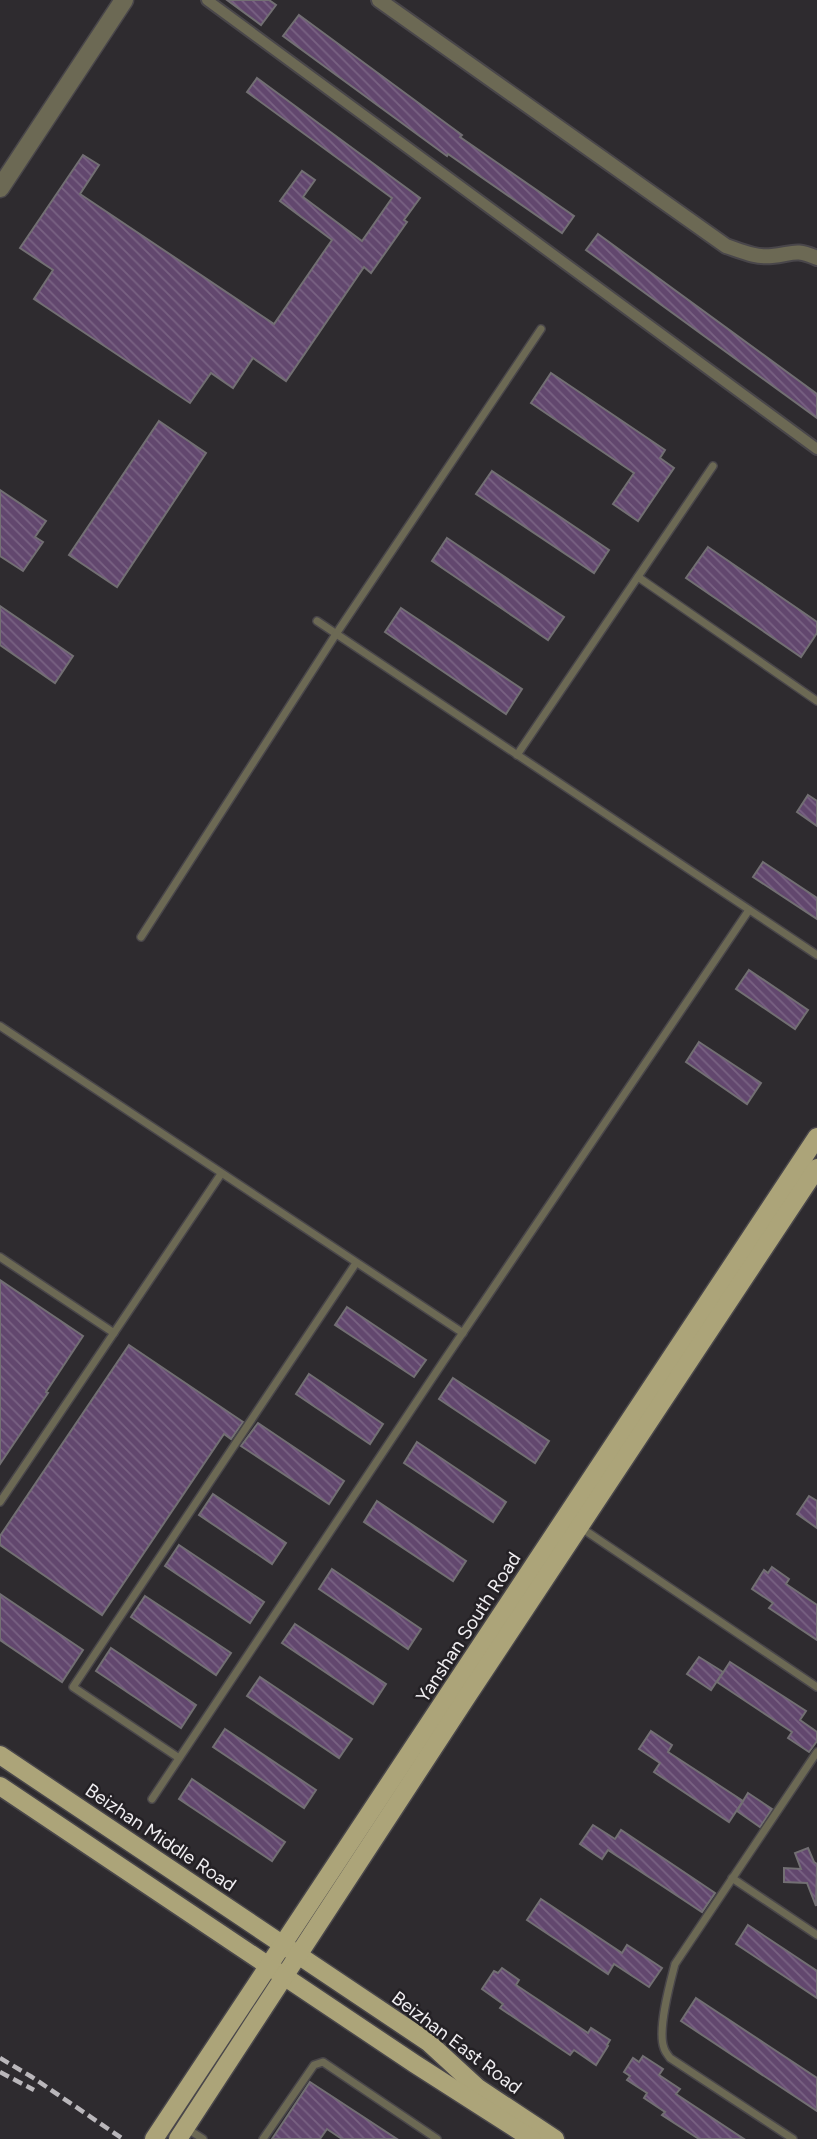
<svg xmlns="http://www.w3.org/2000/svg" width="817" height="2139" font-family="Figtree,sans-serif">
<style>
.building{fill:url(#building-back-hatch);stroke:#726f73;stroke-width:2}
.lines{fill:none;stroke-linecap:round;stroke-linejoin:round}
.service-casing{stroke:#49464a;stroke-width:10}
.pedestrian-casing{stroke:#49464a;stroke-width:14}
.minor-casing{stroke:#49464a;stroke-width:18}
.tertiary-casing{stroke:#49464a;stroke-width:21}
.primary-casing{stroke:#49464a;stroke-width:21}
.service{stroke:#6c6954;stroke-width:7}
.pedestrian{stroke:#6c6954;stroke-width:10}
.minor{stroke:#6c6954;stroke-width:14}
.tertiary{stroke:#6c6954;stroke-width:18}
.primary{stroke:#aca479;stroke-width:18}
.rail{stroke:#bab7bb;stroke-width:4.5;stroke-dasharray:10 5;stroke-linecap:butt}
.labels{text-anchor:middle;stroke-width:5;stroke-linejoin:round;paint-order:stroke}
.street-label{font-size:19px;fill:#f0eef1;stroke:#242125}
</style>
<defs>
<pattern id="building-back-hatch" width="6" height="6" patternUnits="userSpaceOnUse" patternTransform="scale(1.75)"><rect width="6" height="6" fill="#62476e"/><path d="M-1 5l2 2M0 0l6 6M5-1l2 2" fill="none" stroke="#796283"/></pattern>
</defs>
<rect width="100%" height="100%" fill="#2e2b2f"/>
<g class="building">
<path d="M 227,0 L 269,0 L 276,5 L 261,25 Z"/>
<path d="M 299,15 L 462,135 L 460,137 L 574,216 L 562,233 L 448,154 L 447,156 L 283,36 Z"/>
<path d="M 257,78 L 420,198 L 404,220 L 407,222 L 371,273 L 364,267 L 286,381 L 253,358 L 233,388 L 211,373 L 190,403 L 34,299 L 53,270 L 20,248 L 83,155 L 99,165 L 80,194 L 274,324 L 332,240 L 280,201 L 302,171 L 315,180 L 303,197 L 362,241 L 392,198 L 247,92 Z"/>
<path d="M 598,234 L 817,394 L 817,418 L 586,250 Z"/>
<path d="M 551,373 L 665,450 L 660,458 L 674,468 L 638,521 L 613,504 L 634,473 L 531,403 Z"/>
<path d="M 159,421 L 206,453 L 117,587 L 69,555 Z"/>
<path d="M 492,471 L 609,550 L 594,573 L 476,494 Z"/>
<path d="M 0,490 L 46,521 L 35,537 L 43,542 L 23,571 L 0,556 Z"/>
<path d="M 447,538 L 564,617 L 548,640 L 432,561 Z"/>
<path d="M 708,547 L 817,622 L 817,633 L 801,657 L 686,578 Z"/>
<path d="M 0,606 L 73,656 L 55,683 L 0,645 Z"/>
<path d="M 401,608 L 522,689 L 506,714 L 385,632 Z"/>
<path d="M 808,795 L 817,801 L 817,826 L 797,812 Z"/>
<path d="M 763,862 L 817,898 L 817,919 L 753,877 Z"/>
<path d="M 749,970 L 808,1010 L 795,1029 L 736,989 Z"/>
<path d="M 699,1042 L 761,1083 L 747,1104 L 686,1062 Z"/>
<path d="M 0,1280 L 83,1336 L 46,1392 L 48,1393 L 0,1464 Z"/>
<path d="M 347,1307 L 426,1360 L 414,1377 L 335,1325 Z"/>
<path d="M 129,1345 L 243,1422 L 231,1439 L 224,1434 L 102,1615 L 0,1545 L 0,1536 Z"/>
<path d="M 309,1374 L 383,1424 L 370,1444 L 296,1394 Z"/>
<path d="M 453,1378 L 549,1441 L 535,1463 L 439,1399 Z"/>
<path d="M 258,1423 L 344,1481 L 329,1504 L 241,1446 Z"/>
<path d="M 417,1442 L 506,1502 L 493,1522 L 404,1463 Z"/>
<path d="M 213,1494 L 286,1543 L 272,1564 L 199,1515 Z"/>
<path d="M 809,1496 L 817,1501 L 817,1528 L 797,1514 Z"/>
<path d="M 377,1501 L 466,1561 L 453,1581 L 364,1522 Z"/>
<path d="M 179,1545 L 264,1602 L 250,1623 L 165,1566 Z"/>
<path d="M 772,1567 L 789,1579 L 786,1584 L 817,1605 L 817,1640 L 769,1608 L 773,1603 L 752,1589 L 764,1570 L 768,1573 Z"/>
<path d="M 332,1569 L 421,1629 L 408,1649 L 319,1589 Z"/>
<path d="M 0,1594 L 83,1650 L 62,1682 L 0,1640 Z"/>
<path d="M 145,1596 L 231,1653 L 216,1675 L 131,1617 Z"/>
<path d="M 295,1624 L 386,1684 L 373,1704 L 282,1643 Z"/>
<path d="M 111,1648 L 196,1705 L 181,1728 L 96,1671 Z"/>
<path d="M 699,1657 L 723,1672 L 711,1690 L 687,1674 Z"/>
<path d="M 730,1662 L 806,1711 L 800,1720 L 817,1732 L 817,1741 L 809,1752 L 788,1738 L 792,1732 L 717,1682 Z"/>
<path d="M 260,1677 L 352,1739 L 339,1758 L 247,1696 Z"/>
<path d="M 225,1729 L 316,1790 L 304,1808 L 213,1747 Z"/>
<path d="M 651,1731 L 672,1745 L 668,1752 L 743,1801 L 729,1822 L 654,1772 L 660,1763 L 639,1749 Z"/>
<path d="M 192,1779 L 285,1842 L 272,1861 L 179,1799 Z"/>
<path d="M 748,1793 L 772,1809 L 760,1827 L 737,1811 Z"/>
<path d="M 593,1825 L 615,1839 L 621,1830 L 715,1893 L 702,1912 L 608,1850 L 602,1859 L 580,1844 Z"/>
<path d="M 808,1848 L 814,1862 L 817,1864 L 816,1906 L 807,1883 L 784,1882 L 784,1868 L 801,1869 L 795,1853 Z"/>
<path d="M 541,1899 L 622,1953 L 627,1945 L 662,1968 L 649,1987 L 614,1964 L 608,1974 L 527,1920 Z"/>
<path d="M 748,1925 L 817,1971 L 817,1998 L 736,1944 Z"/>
<path d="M 502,1968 L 519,1980 L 516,1985 L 588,2033 L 591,2028 L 610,2040 L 607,2045 L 608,2046 L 596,2065 L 574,2050 L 570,2055 L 500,2008 L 503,2004 L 482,1989 L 494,1971 L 498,1973 Z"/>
<path d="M 696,1998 L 817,2078 L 817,2111 L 681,2021 Z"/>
<path d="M 643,2056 L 663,2069 L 659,2075 L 680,2089 L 676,2094 L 744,2139 L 699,2139 L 662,2115 L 665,2112 L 644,2098 L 647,2093 L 627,2080 L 630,2076 L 624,2072 L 633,2058 L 639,2062 Z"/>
<path d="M 310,2082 L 397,2139 L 342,2139 L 327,2129 L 320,2139 L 272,2139 Z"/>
</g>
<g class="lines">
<g class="service-casing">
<g id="service">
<path d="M 638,577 L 817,701"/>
<path d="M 317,621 L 817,955"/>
<path d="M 517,755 L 713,466"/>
<path d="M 141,937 L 336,634 L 541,329"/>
<path d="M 0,1026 L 463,1333"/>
<path d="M 0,1257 L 114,1333"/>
<path d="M 0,1502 L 221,1174"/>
<path d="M 580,1527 L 817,1687"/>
<path d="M 179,1758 L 73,1687 L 356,1263"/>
<path d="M 152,1799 L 443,1362 L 749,910"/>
<path d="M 732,1878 L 817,1935"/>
<path d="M 186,2128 L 203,2139"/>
<path d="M 263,2139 L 314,2065 L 323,2062 L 437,2139"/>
<path d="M 793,2139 L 670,2058 C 668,2055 665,2052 664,2048 C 657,2030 670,1983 675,1964 L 817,1752"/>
</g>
</g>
<g class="pedestrian-casing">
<path id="pedestrian" d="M 207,0 L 817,449"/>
</g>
<g class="minor-casing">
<path id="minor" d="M 379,0 L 726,246 C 741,251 756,258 772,256 C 793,254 795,248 817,258"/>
</g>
<g class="tertiary-casing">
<path id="tertiary" d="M 0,188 L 124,0"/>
</g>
<g class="primary-casing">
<g id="primary">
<path d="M 0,1755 L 428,2042 L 478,2088 L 555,2139"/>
<path d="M 0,1786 L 415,2064 L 532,2139"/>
<path d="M 154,2139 L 817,1137"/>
<path d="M 178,2139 L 468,1695 L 817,1168"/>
</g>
</g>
<use href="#service" class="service"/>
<use href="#pedestrian" class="pedestrian"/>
<use href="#minor" class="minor"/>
<use href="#tertiary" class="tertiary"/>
<use href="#primary" class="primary"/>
<g class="rail">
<path d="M 0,2058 L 32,2077 L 123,2139"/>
<path d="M 0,2072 L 34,2090"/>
</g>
</g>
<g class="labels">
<g class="street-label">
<text transform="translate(468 1627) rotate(-57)" y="7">Yanshan South Road</text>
<text transform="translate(161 1837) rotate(34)" y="7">Beizhan Middle Road</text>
<text transform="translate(457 2042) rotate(37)" y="7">Beizhan East Road</text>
</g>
</g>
</svg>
